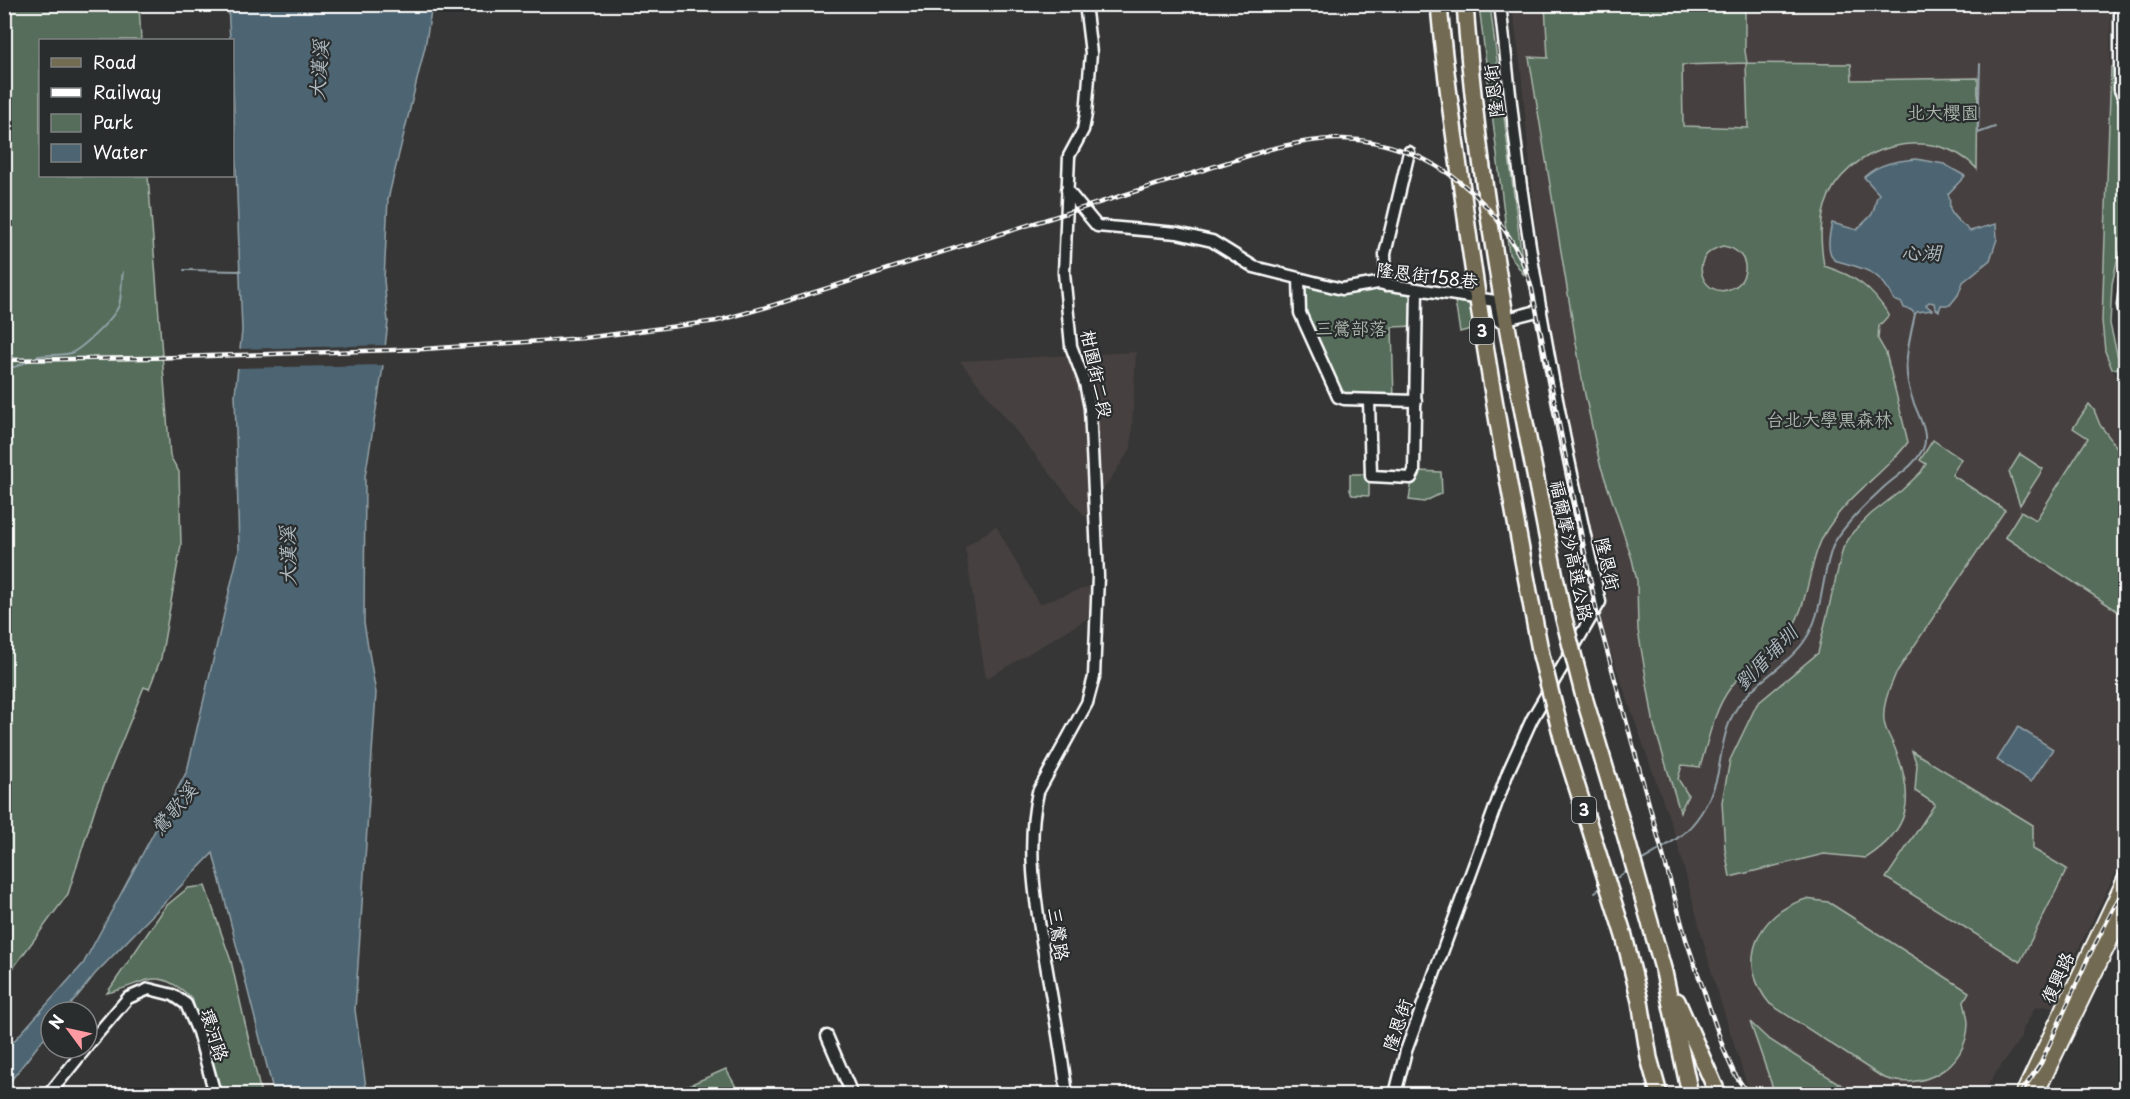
<svg xmlns="http://www.w3.org/2000/svg" width="2130" height="1099" font-family="'Playpen Sans','LXGW WenKai TC',sans-serif">
<style>
.built{fill:#464040}
.green{fill:#556d5a;stroke:#aab6ac;stroke-width:1.5;fill-rule:evenodd}
.water{fill:#4d6572;stroke:#94a3aa;stroke-width:1.5}
.pier{fill:#373636}
.lines{fill:none;stroke-linecap:round;stroke-linejoin:round}
.stream{stroke:#94a3aa;stroke-width:2}
.minor-casing{stroke:#fff;stroke-width:15}
.major-casing{stroke:#fff;stroke-width:18}
.highway-casing{stroke:#fff;stroke-width:20}
.minor{stroke:#2a2d2e;stroke-width:10}
.major{stroke:#736b52;stroke-width:14}
.highway{stroke:#736b52;stroke-width:15}
.rail-casing{stroke:#fff;stroke-width:4.5}
.rail{stroke:#2a2d2e;stroke-width:2;stroke-dasharray:7;stroke-linecap:butt}
.highway-bridge-casing{stroke:#fff;stroke-width:20;stroke-linecap:butt}
.highway-bridge{stroke:#736b52;stroke-width:15}
.labels{text-anchor:middle;stroke-width:4.5;stroke-linejoin:round;paint-order:stroke}
.shield{fill:#2a2d2e;stroke:#bfc0c0;stroke-width:1.5}
.shield-label{font-size:16px;font-weight:bold;fill:#fff}
.street-label{font-size:18px;fill:#fff;stroke:#2a2d2e}
.park-label{font-size:18px;fill:#aab6ac;stroke:#2a2d2e}
.water-label{font-size:20px;font-style:italic;fill:#afbac0;stroke:#2a2d2e}
</style>
<rect width="100%" height="100%" fill="#373636"/>
<filter id="ink" filterUnits="userSpaceOnUse"><feTurbulence type="fractalNoise" baseFrequency=".0167" numOctaves="2"/><feDisplacementMap in="SourceGraphic" scale="12" xChannelSelector="R" yChannelSelector="G"/><feConvolveMatrix kernelMatrix="1 2 1 2 8 2 1 2 1" color-interpolation-filters="sRGB"/></filter>
<g filter="url(#ink)">
<g class="built">
<path d="M 1512,5 L 2111,5 L 2105,351 L 2112,369 L 2126,391 L 2125,854 L 2070,966 L 2054,1006 L 2035,1007 L 2021,1033 L 2022,1036 L 1986,1087 L 1984,1094 L 1750,1094 L 1714,981 L 1676,838 L 1597,613 L 1608,596 L 1569,439 L 1535,222 L 1521,69 Z"/>
<path d="M 1136,352 L 1131,448 L 1085,517 L 960,361 Z"/>
<path d="M 996,526 L 1039,604 L 1090,586 L 1090,617 L 986,679 L 965,547 Z"/>
</g>
<g class="green">
<path d="M 1745,4 L 1745,51 L 1747,63 L 1851,64 L 1852,80 L 1978,78 L 1977,169 C 1933,121 1843,146 1825,206 C 1819,227 1821,245 1824,266 C 1856,276 1871,287 1889,315 L 1879,326 L 1878,339 L 1886,353 L 1908,442 C 1900,454 1890,462 1880,472 C 1863,488 1843,505 1830,525 C 1806,558 1812,606 1785,638 C 1769,656 1745,668 1731,687 C 1714,709 1708,741 1700,767 L 1682,765 L 1678,779 L 1688,795 L 1680,812 L 1654,725 L 1638,630 L 1637,581 L 1632,559 L 1600,464 L 1583,385 L 1529,57 L 1548,58 L 1545,5 ZM 1746,63 L 1748,128 L 1683,126 L 1682,65 ZM 1723,246 C 1737,248 1749,259 1744,275 C 1742,281 1738,286 1732,288 C 1704,302 1684,255 1723,246 Z"/>
<path d="M 5,5 L 139,5 L 141,40 L 40,40 L 40,176 L 148,176 L 170,456 L 179,472 L 181,545 L 161,658 L 149,689 L 144,687 L 96,805 L 68,894 L 5,979 Z"/>
<path d="M 1479,5 L 1490,5 L 1524,275 L 1509,254 Z"/>
<path d="M 2111,67 L 2120,67 L 2126,103 L 2125,239 L 2117,261 L 2112,284 L 2110,324 L 2117,354 L 2124,371 L 2120,368 L 2112,369 L 2105,351 L 2102,321 Z"/>
<path d="M 1299,278 L 1342,289 L 1378,283 L 1417,289 L 1416,326 L 1392,327 L 1394,401 L 1344,399 L 1300,313 Z"/>
<path d="M 1454,295 L 1495,301 L 1499,321 L 1460,332 Z"/>
<path d="M 2089,404 L 2094,410 L 2100,425 L 2125,458 L 2125,616 L 2005,537 L 2021,511 L 2036,520 L 2088,438 L 2073,428 Z"/>
<path d="M 1933,440 L 1961,459 L 1952,475 L 2005,510 L 1896,673 C 1890,688 1882,704 1884,721 C 1885,731 1893,742 1896,751 C 1915,799 1910,830 1866,858 L 1824,854 L 1730,877 L 1725,849 L 1722,802 L 1730,760 L 1757,704 L 1818,653 L 1843,548 L 1853,532 L 1871,514 L 1902,490 L 1921,472 L 1926,464 L 1920,460 Z"/>
<path d="M 2020,454 L 2043,469 L 2020,505 L 2009,472 Z"/>
<path d="M 1417,471 L 1441,472 L 1442,493 L 1424,502 L 1409,500 L 1412,480 Z"/>
<path d="M 1350,474 L 1369,474 L 1369,496 L 1352,495 L 1350,490 Z"/>
<path d="M 1912,751 L 2033,825 L 2033,849 L 2067,869 L 2020,962 L 1886,878 L 1935,804 L 1915,791 L 1917,765 Z"/>
<path d="M 205,886 L 231,961 L 261,1094 L 218,1094 L 192,998 C 154,964 148,984 107,993 L 166,906 L 188,888 Z"/>
<path d="M 1806,899 L 1828,902 L 1836,907 L 1969,992 L 1964,1001 C 1965,1008 1968,1017 1968,1024 C 1967,1068 1920,1093 1882,1077 L 1770,1004 C 1735,963 1757,913 1806,899 Z"/>
<path d="M 1750,1022 L 1767,1038 L 1856,1094 L 1775,1094 Z"/>
<path d="M 726,1069 L 740,1094 L 672,1094 L 671,1093 Z"/>
</g>
<g class="water">
<path d="M 228,5 L 432,5 L 425,47 L 388,199 L 384,280 L 388,322 L 382,373 L 365,477 L 364,623 L 376,693 L 355,1010 L 367,1094 L 274,1094 L 213,853 L 95,974 L 65,1012 L 51,1012 L 51,1029 L 5,1088 L 5,1051 L 83,964 L 187,771 L 239,550 L 235,394 L 242,331 L 233,86 L 232,40 L 230,40 Z"/>
<path d="M 1916,159 L 1944,164 L 1965,176 L 1948,194 C 1951,200 1949,203 1950,209 C 1952,218 1964,225 1970,231 L 1996,224 L 1997,239 L 1990,260 L 1963,282 L 1958,295 L 1950,305 L 1941,305 L 1939,311 L 1935,308 L 1934,303 L 1929,302 L 1926,305 L 1932,310 L 1917,312 L 1915,314 L 1911,310 L 1904,308 L 1902,303 L 1894,300 C 1880,269 1863,269 1834,260 C 1826,249 1829,236 1832,223 L 1857,230 C 1862,223 1868,220 1872,214 C 1876,207 1874,200 1879,194 L 1864,177 C 1879,163 1897,161 1916,159 Z"/>
<path d="M 2018,727 L 2053,749 L 2031,782 L 1997,760 Z"/>
</g>
<path class="pier" d="M 389,345 L 386,365 L 235,368 L 237,349 Z"/>
<g class="lines">
<g class="stream">
<path d="M 1980,64 L 1978,133 L 1995,127"/>
<path d="M 184,270 L 241,271"/>
<path d="M 4,367 C 17,370 27,360 39,356 C 49,354 61,356 71,353 C 83,348 115,317 119,305 C 122,295 121,282 123,272"/>
<path d="M 1639,862 C 1654,853 1673,843 1685,832 C 1701,818 1714,793 1718,772 C 1722,751 1724,729 1735,711 C 1751,683 1784,669 1803,643 C 1825,613 1820,576 1834,543 C 1846,523 1866,504 1883,488 C 1897,475 1913,468 1923,449 C 1930,434 1918,415 1913,401 C 1901,368 1908,347 1915,314"/>
<path d="M 1612,881 L 1630,869"/>
<path d="M 1595,892 L 1602,887"/>
</g>
<g class="minor-casing">
<g id="minor">
<path d="M 2120,4 L 2120,90 L 2126,103"/>
<path d="M 1067,190 L 1097,226 L 1177,233 L 1212,241 L 1254,267 L 1342,289 L 1378,283 L 1495,301 L 1499,321 L 1541,310"/>
<path d="M 1299,278 L 1300,313 L 1338,397 L 1344,399 L 1416,401"/>
<path d="M 2126,278 L 2123,305 L 2126,319"/>
<path d="M 1386,285 L 1385,254 L 1409,152"/>
<path d="M 1369,400 L 1371,476 L 1411,478 L 1414,472 L 1417,289"/>
<path d="M 827,1036 L 852,1094"/>
<path d="M 87,1046 L 128,998 L 149,989 L 173,995 L 186,1004 L 198,1032 L 215,1094"/>
<path d="M 49,1094 L 86,1048"/>
<path d="M 1067,1094 C 1061,1047 1052,1000 1044,953 C 1035,900 1026,845 1038,792 L 1087,703 L 1094,677 L 1098,576 L 1090,408 L 1085,383 L 1071,346 L 1064,273 L 1069,156 L 1083,130 L 1086,114 L 1091,53 L 1085,4"/>
<path d="M 1395,1094 L 1406,1051 L 1508,772 L 1532,719 L 1600,602 C 1568,464 1541,326 1521,186 C 1513,126 1507,65 1500,4"/>
</g>
</g>
<g class="major-casing">
<g id="major">
<path d="M 2023,1094 L 2126,877"/>
<path d="M 2036,1094 L 2126,908"/>
</g>
</g>
<g class="highway-casing">
<g id="highway">
<path d="M 1439,4 C 1444,71 1455,137 1464,203 C 1484,354 1512,504 1541,655"/>
<path d="M 1465,4 C 1479,208 1522,407 1561,607"/>
<path d="M 1584,697 L 1625,834 L 1664,972 L 1690,1094"/>
<path d="M 1565,749 L 1624,936 L 1640,1001 L 1649,1058 L 1659,1094"/>
<path d="M 1677,1001 L 1718,1094"/>
</g>
</g>
<use href="#minor" class="minor"/>
<use href="#major" class="major"/>
<use href="#highway" class="highway"/>
<g class="rail-casing">
<g id="rail">
<path d="M 2126,281 L 2123,303 L 2126,331"/>
<path d="M 4,360 L 147,358 L 424,349 L 584,338 L 717,321 L 774,305 L 1270,149 C 1293,144 1318,138 1343,139 C 1430,141 1509,205 1532,289 L 1598,618 L 1686,939 L 1724,1050 L 1734,1073 L 1748,1094"/>
<path d="M 2020,1094 L 2041,1063 L 2088,958 L 2126,884"/>
</g>
</g>
<use href="#rail" class="rail"/>
<g class="highway-bridge-casing">
<g id="highway-bridge">
<path d="M 1561,607 L 1584,697"/>
<path d="M 1541,655 L 1565,749"/>
</g>
</g>
<use href="#highway-bridge" class="highway-bridge"/>
</g>
</g>
<g class="labels">
<g class="shield">
<rect x="1470" y="318" width="24" height="26" rx="4.5"/>
<rect x="1572" y="797" width="24" height="26" rx="4.5"/>
</g>
<g class="shield-label">
<text x="1482" y="337">3</text>
<text x="1584" y="816">3</text>
</g>
<g class="street-label">
<text transform="translate(1494 91) rotate(-97)" y="6">隆恩街</text>
<text transform="translate(1427 276) rotate(7)" y="6">隆恩街158巷</text>
<text transform="translate(1096 374) rotate(78)" y="6">柑園街二段</text>
<text transform="translate(1571 551) rotate(78)" y="6">福爾摩沙高速公路</text>
<text transform="translate(1607 564) rotate(77)" y="6">隆恩街</text>
<text transform="translate(1058 934) rotate(81)" y="6">三鶯路</text>
<text transform="translate(2058 978) rotate(-66)" y="6">復興路</text>
<text transform="translate(1398 1025) rotate(-71)" y="6">隆恩街</text>
<text transform="translate(214 1035) rotate(72)" y="6">環河路</text>
</g>
<g class="park-label">
<text x="1943" y="119">北大櫻園</text>
<text x="1351" y="335">三鶯部落</text>
<text x="1829" y="426">台北大學黒森林</text>
</g>
<g class="water-label">
<text transform="translate(319 70) rotate(-86)" y="7">大漢溪</text>
<text x="1921" y="260">心湖</text>
<text transform="translate(288 556) rotate(-91)" y="7">大漢溪</text>
<text transform="translate(1766 658) rotate(-46)" y="7">劉厝埔圳</text>
<text transform="translate(174 809) rotate(-50)" y="7">鶯歌溪</text>
</g>
</g>
<rect width="2130" height="1099" fill="none" stroke="#2a2d2e" stroke-width="24"/>
<rect x="12" y="12" width="2106" height="1075" fill="none" stroke="#fff" stroke-width="2" filter="url(#ink)"/>
<rect x="39" y="39" width="195" height="138" fill="#2a2d2e" stroke="#7f8182" stroke-width="1.5"/>
<rect x="51" y="58" width="30" height="9" fill="#736b52" stroke="#7f8182" stroke-width="1.5"/>
<text x="93" y="69" font-size="18" fill="#ffffff">Road</text>
<rect x="51" y="88" width="30" height="9" fill="#ffffff" stroke="#7f8182" stroke-width="1.5"/>
<text x="93" y="99" font-size="18" fill="#ffffff">Railway</text>
<rect x="51" y="114" width="30" height="18" fill="#556d5a" stroke="#7f8182" stroke-width="1.5"/>
<text x="93" y="129" font-size="18" fill="#ffffff">Park</text>
<rect x="51" y="144" width="30" height="18" fill="#4d6572" stroke="#7f8182" stroke-width="1.5"/>
<text x="93" y="159" font-size="18" fill="#ffffff">Water</text>
<g transform="translate(69 1030) rotate(303)"><circle r="28" fill="#2a2d2e" stroke="#7f8182" stroke-width="1.5"/>
<path d="M0-4.5L10 22L0 15L-10 22Z" fill="#ff9aa2"/>
<text y="-9" font-size="16" font-weight="bold" text-anchor="middle" fill="#ffffff">N</text>
</g>
</svg>
